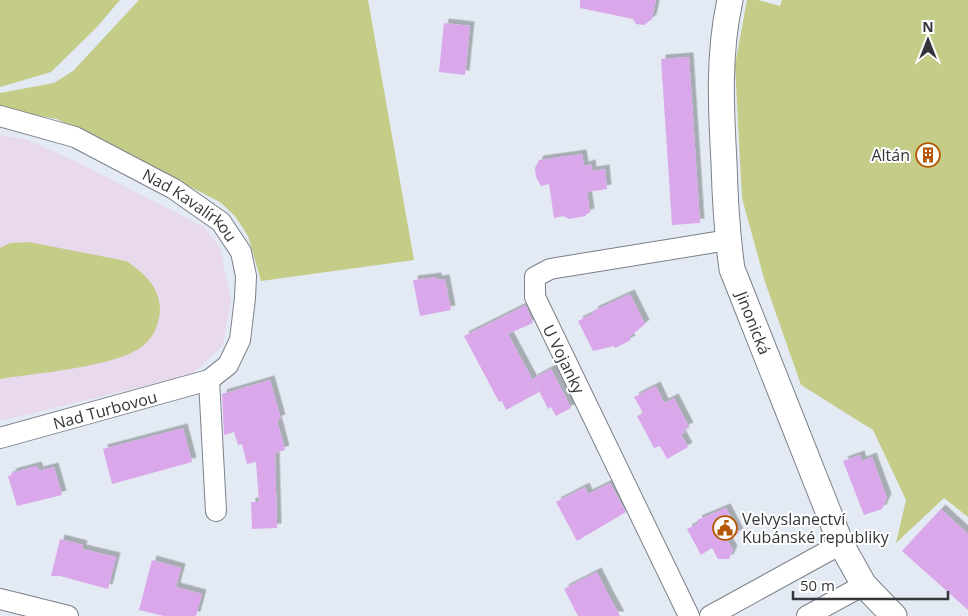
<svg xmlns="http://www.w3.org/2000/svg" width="968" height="616" font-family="'Open Sans',sans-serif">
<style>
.education{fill:#e8d9ec}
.green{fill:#c4cc88}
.building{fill:#dba7eb;filter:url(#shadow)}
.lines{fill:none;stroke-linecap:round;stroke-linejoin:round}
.minor-casing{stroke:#7b8089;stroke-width:22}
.tertiary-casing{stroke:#7b8089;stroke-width:27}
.minor{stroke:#fff;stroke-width:20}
.tertiary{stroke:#fff;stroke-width:25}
.labels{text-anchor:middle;stroke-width:4;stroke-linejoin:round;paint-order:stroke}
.poi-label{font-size:16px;fill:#34363a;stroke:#fff;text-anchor:end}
.street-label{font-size:16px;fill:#34363a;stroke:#fff}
</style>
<defs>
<filter id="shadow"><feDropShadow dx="4.5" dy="-4.5" stdDeviation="0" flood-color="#0004"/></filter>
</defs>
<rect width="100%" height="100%" fill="#e3eaf3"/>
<path class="education" d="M 0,135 L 25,139 L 77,162 L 204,227 L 220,248 L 231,300 L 223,345 L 193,374 L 0,421 Z"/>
<g class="green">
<path d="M 0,0 L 120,0 L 97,27 L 51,72 L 0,87 Z"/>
<path d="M 139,0 L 368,0 L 414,260 L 261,281 L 248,236 L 235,216 L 220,202 L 57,119 L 0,109 L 0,93 L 54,83 L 73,71 Z"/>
<path d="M 747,0 L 758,0 L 780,6 L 782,0 L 968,0 L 968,517 L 944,498 L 896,543 L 906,500 L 873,430 L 801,385 L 765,282 L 742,198 L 735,65 Z"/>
<path d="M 29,242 L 126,261 C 143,272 159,286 160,308 C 160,321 155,336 144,345 C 119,367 35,373 0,379 L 0,248 L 10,243 Z"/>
</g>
<g class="building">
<path d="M 580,0 L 656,0 L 652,19 L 644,25 L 636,24 L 633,19 L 580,8 Z"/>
<path d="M 444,23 L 470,26 L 465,75 L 439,72 Z"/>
<path d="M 689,57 L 700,223 L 672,225 L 661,59 Z"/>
<path d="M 582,154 L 584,166 L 591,164 L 592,171 L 605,169 L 607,189 L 587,192 L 590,213 L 586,214 L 586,216 L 569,219 L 563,216 L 554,218 L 549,184 L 541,186 L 536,177 L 535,168 L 539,160 Z"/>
<path d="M 437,277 L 437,280 L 445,279 L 451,310 L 420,316 L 413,280 Z"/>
<path d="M 630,294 L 645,324 L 629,337 L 631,340 L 615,348 L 614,346 L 593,351 L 578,321 L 594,313 L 593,311 Z"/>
<path d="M 526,305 L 533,323 L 508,334 L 539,392 L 506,410 L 502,401 L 499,402 L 464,336 Z"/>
<path d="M 551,369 L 571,408 L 556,416 L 551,407 L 548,409 L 533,379 Z"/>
<path d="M 270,380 L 281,419 L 277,420 L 285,450 L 275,453 L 277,528 L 252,529 L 251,502 L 259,502 L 256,462 L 247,464 L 242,444 L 238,445 L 234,432 L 224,435 L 222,394 Z"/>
<path d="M 656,386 L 664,403 L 674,398 L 689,427 L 684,429 L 685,432 L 681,434 L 688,447 L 667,459 L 660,446 L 654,448 L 637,416 L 643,413 L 634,397 Z"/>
<path d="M 183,428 L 192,462 L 112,484 L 103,449 Z"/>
<path d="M 860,455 L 862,461 L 872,457 L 887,498 L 882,509 L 864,515 L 843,461 Z"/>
<path d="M 37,466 L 39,471 L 54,467 L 62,495 L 17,506 L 8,476 L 12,475 L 11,473 Z"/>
<path d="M 610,483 L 626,512 L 577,541 L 556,502 L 585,487 L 588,494 Z"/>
<path d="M 726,508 L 739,533 L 727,540 L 733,550 L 729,559 L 718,559 L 712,548 L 701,555 L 687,529 L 699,523 L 697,520 Z"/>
<path d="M 941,509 L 968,534 L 968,610 L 902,551 Z"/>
<path d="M 60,539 L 83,545 L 82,549 L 116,557 L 108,589 L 60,576 L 51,576 Z"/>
<path d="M 152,560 L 181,568 L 176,587 L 202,594 L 196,616 L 164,616 L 139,610 Z"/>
<path d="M 597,572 L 608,594 L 620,616 L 578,616 L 564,589 Z"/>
</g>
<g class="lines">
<g class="minor-casing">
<g id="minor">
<path id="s1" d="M 0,116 L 75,137 L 174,189 L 221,222 L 241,252 L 246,276 L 245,298 L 240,340 L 228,365 L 209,380 L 0,438"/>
<path d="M 209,380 L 216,511"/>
<path d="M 0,599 L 68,616"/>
<path d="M 689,616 L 535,297 L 535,277 L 550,269 L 728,240"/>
<path d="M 710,616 L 841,544"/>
<path d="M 807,616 L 864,585"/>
</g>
</g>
<g class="tertiary-casing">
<g id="tertiary">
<path id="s2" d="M 730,0 C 718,54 721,108 724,163 C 725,199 727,234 732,269 L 841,544 L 864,585 L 894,616"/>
</g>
</g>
<use href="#minor" class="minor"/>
<use href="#tertiary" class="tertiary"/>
</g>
<defs>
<g id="building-ring" transform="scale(1.25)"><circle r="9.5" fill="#fff" stroke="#b45700" stroke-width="1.5"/><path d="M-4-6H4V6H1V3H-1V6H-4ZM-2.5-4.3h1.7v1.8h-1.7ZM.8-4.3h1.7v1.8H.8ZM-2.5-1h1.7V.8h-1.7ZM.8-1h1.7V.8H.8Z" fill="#b45700"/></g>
<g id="civic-ring" transform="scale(1.25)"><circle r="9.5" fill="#fff" stroke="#b45700" stroke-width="1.5"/><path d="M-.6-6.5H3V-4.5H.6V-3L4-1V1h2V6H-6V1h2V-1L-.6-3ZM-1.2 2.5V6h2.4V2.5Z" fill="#b45700"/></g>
</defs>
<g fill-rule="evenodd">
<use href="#building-ring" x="928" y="155"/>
<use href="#civic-ring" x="725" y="528"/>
</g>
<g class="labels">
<g class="poi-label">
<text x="910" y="161">Altán</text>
<text x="742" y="525" text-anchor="start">Velvyslanectví<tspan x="742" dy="18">Kubánské republiky</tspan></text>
</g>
<g class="street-label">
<text dy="6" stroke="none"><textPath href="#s1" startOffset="212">Nad Kavalírkou</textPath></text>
<text dy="6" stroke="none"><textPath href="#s2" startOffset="328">Jinonická</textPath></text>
<text transform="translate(564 359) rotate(64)" y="6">U Vojanky</text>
<text transform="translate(105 410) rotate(-15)" y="6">Nad Turbovou</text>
</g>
</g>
<g transform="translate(928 40)" stroke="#ffffff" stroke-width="4" paint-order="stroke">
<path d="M0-4L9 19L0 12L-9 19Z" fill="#34363a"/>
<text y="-8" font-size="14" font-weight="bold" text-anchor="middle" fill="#34363a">N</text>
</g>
<path d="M793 591v8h155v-8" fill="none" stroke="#34363a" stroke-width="2.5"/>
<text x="800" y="591" font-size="15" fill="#34363a" stroke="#ffffff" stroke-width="4" paint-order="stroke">50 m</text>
</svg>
